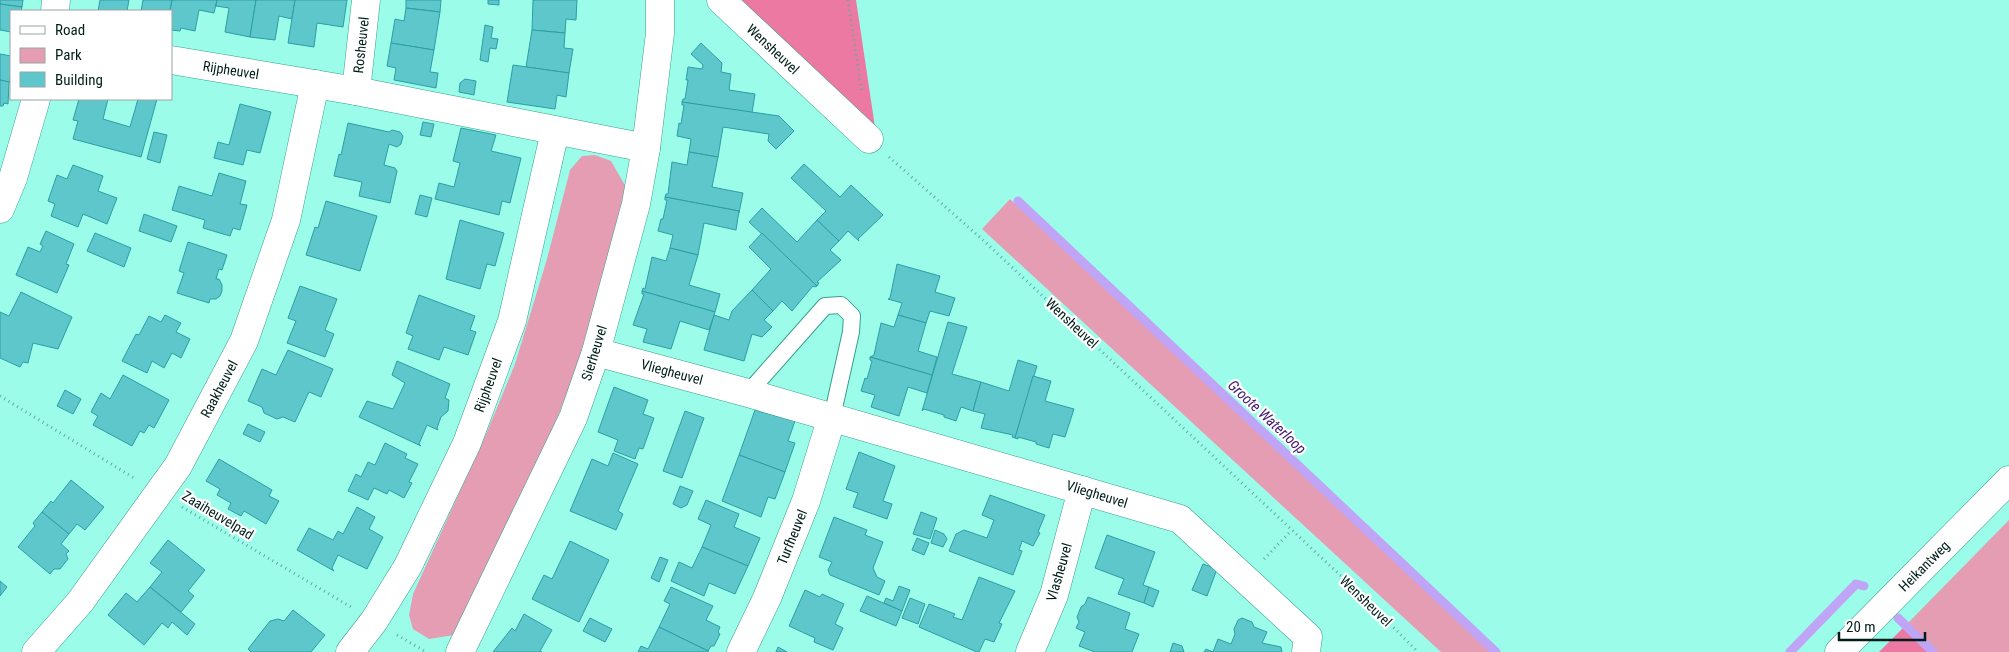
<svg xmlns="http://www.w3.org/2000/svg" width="2009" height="652" font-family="'Roboto Condensed',sans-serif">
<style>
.green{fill:#e59db3}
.forest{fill:#ec79a1}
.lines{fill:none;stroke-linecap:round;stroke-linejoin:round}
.stream{stroke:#c0a4f5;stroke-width:9}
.building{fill:#5dc7cc;stroke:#2c9ea3}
.lane-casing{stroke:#379e8d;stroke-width:18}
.street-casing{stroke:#379e8d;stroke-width:29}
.path{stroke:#62ac9d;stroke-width:3;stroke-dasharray:1 4;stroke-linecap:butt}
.lane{stroke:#fff;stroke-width:16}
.street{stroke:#fff;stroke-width:28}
.labels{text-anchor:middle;stroke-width:4.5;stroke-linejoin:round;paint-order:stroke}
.street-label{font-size:14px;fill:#001e19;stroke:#fff}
.water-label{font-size:15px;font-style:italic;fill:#40166f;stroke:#fff}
</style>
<rect width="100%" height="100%" fill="#9bfde9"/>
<g class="green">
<path d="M 595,155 L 611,161 L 626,187 L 591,330 L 560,411 L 523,500 L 454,635 L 429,639 L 413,629 L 409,615 L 413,594 L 487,432 L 515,364 L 547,259 L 570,170 L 582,156 Z"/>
<path d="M 1010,199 L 1493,652 L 1441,652 L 982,229 Z"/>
<path d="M 2009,520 L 2009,652 L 1937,652 L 1907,624 Z"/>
</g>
<g class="forest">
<path d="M 730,0 L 856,0 L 876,134 Z"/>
<path d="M 1907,624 L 1937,652 L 1879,652 Z"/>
</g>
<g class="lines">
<g class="stream">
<path d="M 1018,201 L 1496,652"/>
<path d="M 1898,618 L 1933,652"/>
<path d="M 1790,652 L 1856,584 L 1864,586"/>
</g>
</g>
<g class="building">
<path d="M 0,0 L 23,0 L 22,7 L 0,4 Z"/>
<path d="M 100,0 L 129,0 L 127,11 L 98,11 Z"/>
<path d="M 143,0 L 172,0 L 170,11 L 141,11 Z"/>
<path d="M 172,0 L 217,0 L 214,13 L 199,10 L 195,31 L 181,28 L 180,31 L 171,30 L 170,11 Z"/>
<path d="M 217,0 L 256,0 L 250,37 L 225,32 L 229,8 L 216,6 Z"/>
<path d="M 256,0 L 295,0 L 292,19 L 279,16 L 275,40 L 250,37 Z"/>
<path d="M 295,0 L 347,0 L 343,27 L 317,23 L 314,47 L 288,43 Z"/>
<path d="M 406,0 L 441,0 L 440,12 L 406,8 Z"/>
<path d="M 488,0 L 499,0 L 499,5 L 488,4 Z"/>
<path d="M 533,0 L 577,0 L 576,20 L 566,19 L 565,33 L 532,30 Z"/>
<path d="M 0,4 L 22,7 L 21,11 L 11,11 L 11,32 L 0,30 Z"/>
<path d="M 406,8 L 440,12 L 434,50 L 391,43 L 395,19 L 404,21 Z"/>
<path d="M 485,25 L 493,27 L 491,38 L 498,39 L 496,49 L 490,48 L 488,62 L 480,60 Z"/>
<path d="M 532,30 L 565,33 L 564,48 L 573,49 L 569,73 L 526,67 Z"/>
<path d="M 391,43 L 434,50 L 430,72 L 438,73 L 436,88 L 394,80 L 396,68 L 387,66 Z"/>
<path d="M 701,43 L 722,63 L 721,72 L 731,74 L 729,90 L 755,94 L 752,113 L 682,102 L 683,99 L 685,99 L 688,80 L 686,80 L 688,67 L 702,69 L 703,65 L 691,54 Z"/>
<path d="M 0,54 L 11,56 L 11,77 L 9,82 L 0,80 Z"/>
<path d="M 513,65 L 569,73 L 566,97 L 557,95 L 555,109 L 507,102 Z"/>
<path d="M 465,79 L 476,81 L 474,95 L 459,92 L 460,83 Z"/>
<path d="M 0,80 L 9,82 L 9,84 L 8,104 L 4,103 L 3,106 L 0,106 Z"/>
<path d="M 79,99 L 108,99 L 103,119 L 130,127 L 138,99 L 157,99 L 141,157 L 73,139 L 78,121 L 73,120 Z"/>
<path d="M 682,102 L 779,116 L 794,131 L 776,149 L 768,141 L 769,134 L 723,127 L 718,157 L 689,152 L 691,139 L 677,136 L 679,123 L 681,124 L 684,105 L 682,105 Z"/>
<path d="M 240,104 L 271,112 L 260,153 L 247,150 L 243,165 L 214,158 L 218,142 L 229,145 Z"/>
<path d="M 423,122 L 434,124 L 431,137 L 420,135 Z"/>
<path d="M 348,123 L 389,132 L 392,130 L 400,132 L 403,136 L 401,144 L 397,147 L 389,144 L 384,165 L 395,168 L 397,171 L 390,203 L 359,196 L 362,182 L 334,176 L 339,154 L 341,155 Z"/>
<path d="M 461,128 L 496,135 L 491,151 L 521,158 L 510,203 L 502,201 L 499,215 L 435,199 L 439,183 L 454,187 L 460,163 L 453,161 Z"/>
<path d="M 154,132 L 167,135 L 160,163 L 147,159 Z"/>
<path d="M 689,152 L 718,157 L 712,187 L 743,193 L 739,213 L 739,211 L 665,197 L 666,194 L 668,194 L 672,162 L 687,165 Z"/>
<path d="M 804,164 L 840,197 L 851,185 L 883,215 L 858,239 L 859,241 L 848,231 L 839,241 L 817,220 L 826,211 L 791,178 Z"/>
<path d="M 73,165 L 103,176 L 98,191 L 117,198 L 107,224 L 83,214 L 78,227 L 51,216 L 55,204 L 48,201 L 57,175 L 67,179 Z"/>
<path d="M 219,173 L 246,181 L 240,204 L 247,205 L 240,230 L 233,228 L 230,236 L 203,228 L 205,220 L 172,210 L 179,186 L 212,196 Z"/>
<path d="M 420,195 L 432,198 L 427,217 L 415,214 Z"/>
<path d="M 665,197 L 739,211 L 736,230 L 704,223 L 698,255 L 670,248 L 673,235 L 658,231 L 661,219 L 663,219 L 667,200 L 665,200 Z"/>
<path d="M 326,201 L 377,216 L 360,271 L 306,255 L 315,227 L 318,228 Z"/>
<path d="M 762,208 L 797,242 L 817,220 L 839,241 L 830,250 L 841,260 L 817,282 L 819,283 L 817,286 L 749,222 Z"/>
<path d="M 144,214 L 177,226 L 171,242 L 139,231 Z"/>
<path d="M 460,220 L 504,233 L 495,266 L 487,264 L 480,289 L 446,279 Z"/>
<path d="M 46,231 L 74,244 L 66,264 L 69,265 L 57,293 L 16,275 L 28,247 L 40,252 L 43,246 L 40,244 Z"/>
<path d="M 95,233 L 131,248 L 124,267 L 87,251 Z"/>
<path d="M 762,233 L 817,286 L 815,287 L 813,286 L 792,311 L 782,301 L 773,311 L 752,290 L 771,269 L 749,247 Z"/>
<path d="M 188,242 L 227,255 L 222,270 L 219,269 L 216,279 L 219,279 L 222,285 L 222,291 L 220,296 L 216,299 L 210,299 L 209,303 L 177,293 L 184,273 L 179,271 Z"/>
<path d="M 670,248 L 698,255 L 689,285 L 720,294 L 715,312 L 642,291 L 643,288 L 645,289 L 652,257 L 666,261 Z"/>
<path d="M 897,264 L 940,276 L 935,292 L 955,298 L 949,316 L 930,311 L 926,323 L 898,315 L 902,303 L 888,299 L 890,298 Z"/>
<path d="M 300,286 L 337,299 L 325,330 L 334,334 L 325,357 L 287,343 L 296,321 L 288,318 Z"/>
<path d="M 752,290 L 773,311 L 764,320 L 772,327 L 762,337 L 752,334 L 744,361 L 704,350 L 714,315 L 729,320 L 732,311 Z"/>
<path d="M 642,291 L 715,312 L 709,330 L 680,321 L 671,349 L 643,342 L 647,329 L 633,325 L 644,294 L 642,294 Z"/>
<path d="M 21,292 L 72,317 L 58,349 L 33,343 L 28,363 L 23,362 L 20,367 L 0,358 L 0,312 L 9,316 Z"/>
<path d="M 419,295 L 475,316 L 470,330 L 476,332 L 468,355 L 444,347 L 439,360 L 408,349 L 413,336 L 406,333 Z"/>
<path d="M 165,315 L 181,323 L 176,332 L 190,339 L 181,358 L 172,353 L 164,368 L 152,361 L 147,373 L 122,361 L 136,334 L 139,335 L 149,316 L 161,322 Z"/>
<path d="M 898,315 L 926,323 L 918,351 L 937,357 L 932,375 L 870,357 L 874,355 L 881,323 L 894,327 Z"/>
<path d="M 948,322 L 967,327 L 952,374 L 981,382 L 973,411 L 961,407 L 956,421 L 944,417 L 944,415 L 924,409 L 922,411 Z"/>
<path d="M 288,350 L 333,369 L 321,397 L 309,392 L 295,422 L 283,417 L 277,419 L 264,413 L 262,407 L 248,401 L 262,369 L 276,375 Z"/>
<path d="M 870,357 L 932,375 L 927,393 L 908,387 L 899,416 L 871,407 L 875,395 L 861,391 L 865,378 L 867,379 L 872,361 L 870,360 Z"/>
<path d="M 1018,360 L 1037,366 L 1015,438 L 1012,437 L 1013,435 L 981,428 L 985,414 L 973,411 L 981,382 L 1009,391 Z"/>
<path d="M 397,361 L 450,384 L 445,398 L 449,400 L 448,411 L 441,417 L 437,428 L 438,430 L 427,425 L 419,444 L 421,446 L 359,417 L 367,401 L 393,409 L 405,383 L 392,375 Z"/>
<path d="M 123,375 L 169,400 L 154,428 L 149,425 L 144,433 L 140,431 L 132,446 L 93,425 L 98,416 L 91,412 L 101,393 L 110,399 Z"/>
<path d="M 1033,376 L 1051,381 L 1045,401 L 1074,409 L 1065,437 L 1053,434 L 1049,448 L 1036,444 L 1036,442 L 1018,437 L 1018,439 L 1015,438 Z"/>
<path d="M 614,387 L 648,400 L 643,414 L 654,418 L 643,449 L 639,448 L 635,459 L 614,451 L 618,440 L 598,432 Z"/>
<path d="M 65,390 L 81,399 L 73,414 L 57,406 Z"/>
<path d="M 755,410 L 795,421 L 788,441 L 795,443 L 785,472 L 739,455 Z"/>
<path d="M 685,411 L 704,418 L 682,478 L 663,471 Z"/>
<path d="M 248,424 L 265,432 L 260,442 L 243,434 Z"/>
<path d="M 385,443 L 407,454 L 405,458 L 418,464 L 409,482 L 412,483 L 404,498 L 389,490 L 387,494 L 374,488 L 368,500 L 348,491 L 356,474 L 361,477 L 368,462 L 375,465 Z"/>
<path d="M 859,452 L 895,466 L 883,501 L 892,504 L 887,519 L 853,507 L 858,493 L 846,489 Z"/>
<path d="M 613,453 L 638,464 L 618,511 L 623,514 L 616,530 L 570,511 L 592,459 L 608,466 Z"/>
<path d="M 739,455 L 785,472 L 775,499 L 768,497 L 761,517 L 722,501 Z"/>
<path d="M 219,459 L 272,490 L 269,496 L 279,501 L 266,524 L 244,511 L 241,516 L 228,509 L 231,503 L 217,495 L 220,489 L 206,481 Z"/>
<path d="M 71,480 L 104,507 L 85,530 L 77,524 L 69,534 L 42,512 L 51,501 L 53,503 Z"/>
<path d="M 680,486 L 693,491 L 687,505 L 681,508 L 673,504 Z"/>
<path d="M 990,495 L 1045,515 L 1038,532 L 1040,533 L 1033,546 L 1022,541 L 1019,550 L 1022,551 L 1013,575 L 949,551 L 956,534 L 964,530 L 987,538 L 994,520 L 982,515 Z"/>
<path d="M 706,500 L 739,514 L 734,527 L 760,538 L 748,566 L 702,547 L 711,525 L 698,519 Z"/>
<path d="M 357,507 L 375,517 L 369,529 L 383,537 L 367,569 L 338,555 L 332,568 L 334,571 L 297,550 L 309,528 L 333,540 L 338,531 L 343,534 Z"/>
<path d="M 42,512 L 69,534 L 61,544 L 69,551 L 66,554 L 68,559 L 60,569 L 54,569 L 50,574 L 18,547 L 35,526 L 33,523 Z"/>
<path d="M 921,512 L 937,518 L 930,539 L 913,534 Z"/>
<path d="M 834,517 L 867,530 L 865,535 L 883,542 L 873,568 L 877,577 L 885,581 L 879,595 L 830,575 L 828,570 L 832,562 L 819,557 Z"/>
<path d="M 935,530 L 944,534 L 947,539 L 943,547 L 931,543 Z"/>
<path d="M 1107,535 L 1155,552 L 1143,585 L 1149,587 L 1144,603 L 1118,594 L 1124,579 L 1095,568 Z"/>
<path d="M 917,538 L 929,543 L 924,555 L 912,550 Z"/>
<path d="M 168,540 L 205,570 L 188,591 L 194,596 L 181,612 L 150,587 L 162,572 L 150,563 Z"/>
<path d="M 570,541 L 609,560 L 579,622 L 532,599 L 544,575 L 552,579 Z"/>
<path d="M 702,547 L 748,566 L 735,594 L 709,583 L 704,596 L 671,581 L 679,562 L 692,568 Z"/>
<path d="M 660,557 L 668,560 L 659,582 L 651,578 Z"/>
<path d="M 1203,564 L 1217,569 L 1207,596 L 1192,590 Z"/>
<path d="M 979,577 L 1015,591 L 999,623 L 1002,624 L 994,642 L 985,639 L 979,652 L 977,652 L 919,627 L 929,604 L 955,614 L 953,617 L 962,620 Z"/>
<path d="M 0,581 L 7,587 L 0,596 Z"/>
<path d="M 899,586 L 910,590 L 902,611 L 884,603 L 886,598 L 893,601 Z"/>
<path d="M 150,587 L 195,624 L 187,635 L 172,622 L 168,628 L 162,623 L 144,645 L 108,615 L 126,593 L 137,602 Z"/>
<path d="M 671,587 L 713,606 L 706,620 L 720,627 L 718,632 L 720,634 L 714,646 L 711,646 L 708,651 L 659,627 L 670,604 L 664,601 Z"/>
<path d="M 1149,587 L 1159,591 L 1153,607 L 1144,603 Z"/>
<path d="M 805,590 L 820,597 L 822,594 L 844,604 L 835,624 L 843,628 L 833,650 L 814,642 L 815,638 L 789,626 Z"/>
<path d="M 867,596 L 902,611 L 896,626 L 860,611 Z"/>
<path d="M 1088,597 L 1130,613 L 1125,629 L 1139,634 L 1132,652 L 1095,652 L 1079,646 L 1085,632 L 1076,628 L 1079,622 L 1077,617 L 1081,607 L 1085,604 Z"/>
<path d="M 910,598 L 925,604 L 918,624 L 902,618 Z"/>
<path d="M 293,610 L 325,635 L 311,652 L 251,652 L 248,649 L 270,621 L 278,619 L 284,621 Z"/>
<path d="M 524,614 L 552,630 L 540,651 L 542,652 L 493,652 L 512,628 L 515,631 Z"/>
<path d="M 590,618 L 612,629 L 605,642 L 583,631 Z"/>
<path d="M 1242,618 L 1252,622 L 1254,627 L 1267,632 L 1262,643 L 1281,647 L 1282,652 L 1204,652 L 1206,649 L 1213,652 L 1218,639 L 1231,644 L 1235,634 L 1234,629 L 1238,620 Z"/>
<path d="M 659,627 L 708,651 L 708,652 L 638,652 L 641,646 L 648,649 Z"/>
<path d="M 1173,643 L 1182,646 L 1184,652 L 1170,652 Z"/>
<path d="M 778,647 L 787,652 L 776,652 Z"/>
</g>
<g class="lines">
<g class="lane-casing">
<path id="lane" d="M 748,393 L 825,306 L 841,305 L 852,316 L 851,332 L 832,417"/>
</g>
<g class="street-casing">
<g id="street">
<path d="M 721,0 L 869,139"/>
<path d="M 55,11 L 56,0"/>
<path d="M 171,60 L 356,91 L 646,148"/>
<path d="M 356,91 L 366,0"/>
<path d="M 0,209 L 13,178 L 36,99"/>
<path d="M 596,352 L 748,393 L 1180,519 L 1308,637 L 1306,652"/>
<path d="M 36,652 L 80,602 L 178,466 L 244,341 L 286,220 L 315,84"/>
<path d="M 350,652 L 374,621 L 408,566 L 467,443 L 512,321 L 555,131"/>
<path d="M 460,652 L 573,418 L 596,352 L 636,204 L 646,148 L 660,33 L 660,0"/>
<path d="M 741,652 L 767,598 L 806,501 L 832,417"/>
<path d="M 1030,652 L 1054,595 L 1082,490"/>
<path d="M 1839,652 L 2009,480"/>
</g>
</g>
<g class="path">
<path d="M 848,0 L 862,93"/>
<path d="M 889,157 L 984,241 L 1357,591 L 1418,652"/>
<path d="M 0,396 L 134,478"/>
<path d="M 182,507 L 351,607"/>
<path d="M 1264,559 L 1291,531"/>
<path d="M 397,635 L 426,652"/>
</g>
<use href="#lane" class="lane"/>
<use href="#street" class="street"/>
</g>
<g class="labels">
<g class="street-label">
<text transform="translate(361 45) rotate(-84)" y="5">Rosheuvel</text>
<text transform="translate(773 49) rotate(43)" y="5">Wensheuvel</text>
<text transform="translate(231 70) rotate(9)" y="5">Rijpheuvel</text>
<text transform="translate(1072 323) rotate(43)" y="5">Wensheuvel</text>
<text transform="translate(594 353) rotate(-73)" y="5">Sierheuvel</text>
<text transform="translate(672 372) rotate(15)" y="5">Vliegheuvel</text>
<text transform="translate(488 385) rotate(-70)" y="5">Rijpheuvel</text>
<text transform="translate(219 389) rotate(-62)" y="5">Raakheuvel</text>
<text transform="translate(1097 494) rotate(17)" y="5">Vliegheuvel</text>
<text transform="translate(218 515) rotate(31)" y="5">Zaaiheuvelpad</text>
<text transform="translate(792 537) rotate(-68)" y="5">Turfheuvel</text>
<text transform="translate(1924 566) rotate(-45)" y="5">Heikantweg</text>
<text transform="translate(1059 572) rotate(-74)" y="5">Vlasheuvel</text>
<text transform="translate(1366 601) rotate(44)" y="5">Wensheuvel</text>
</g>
<g class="water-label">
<text transform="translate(1267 417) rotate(43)" y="5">Groote Waterloop</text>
</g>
</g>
<rect x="10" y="10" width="162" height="90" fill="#ffffff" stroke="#99a5a3"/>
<rect x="20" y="26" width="25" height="8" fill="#ffffff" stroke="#99a5a3"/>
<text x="55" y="35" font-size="15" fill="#001e19">Road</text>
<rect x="20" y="48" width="25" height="15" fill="#e59db3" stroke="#99a5a3"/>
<text x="55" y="60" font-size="15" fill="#001e19">Park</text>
<rect x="20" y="72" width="25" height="15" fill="#5dc7cc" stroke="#99a5a3"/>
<text x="55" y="85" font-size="15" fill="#001e19">Building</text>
<path d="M1839 632v8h86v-8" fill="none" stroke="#001e19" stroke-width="2.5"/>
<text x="1846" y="632" font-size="15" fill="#001e19" stroke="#ffffff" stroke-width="4" paint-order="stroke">20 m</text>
</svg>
